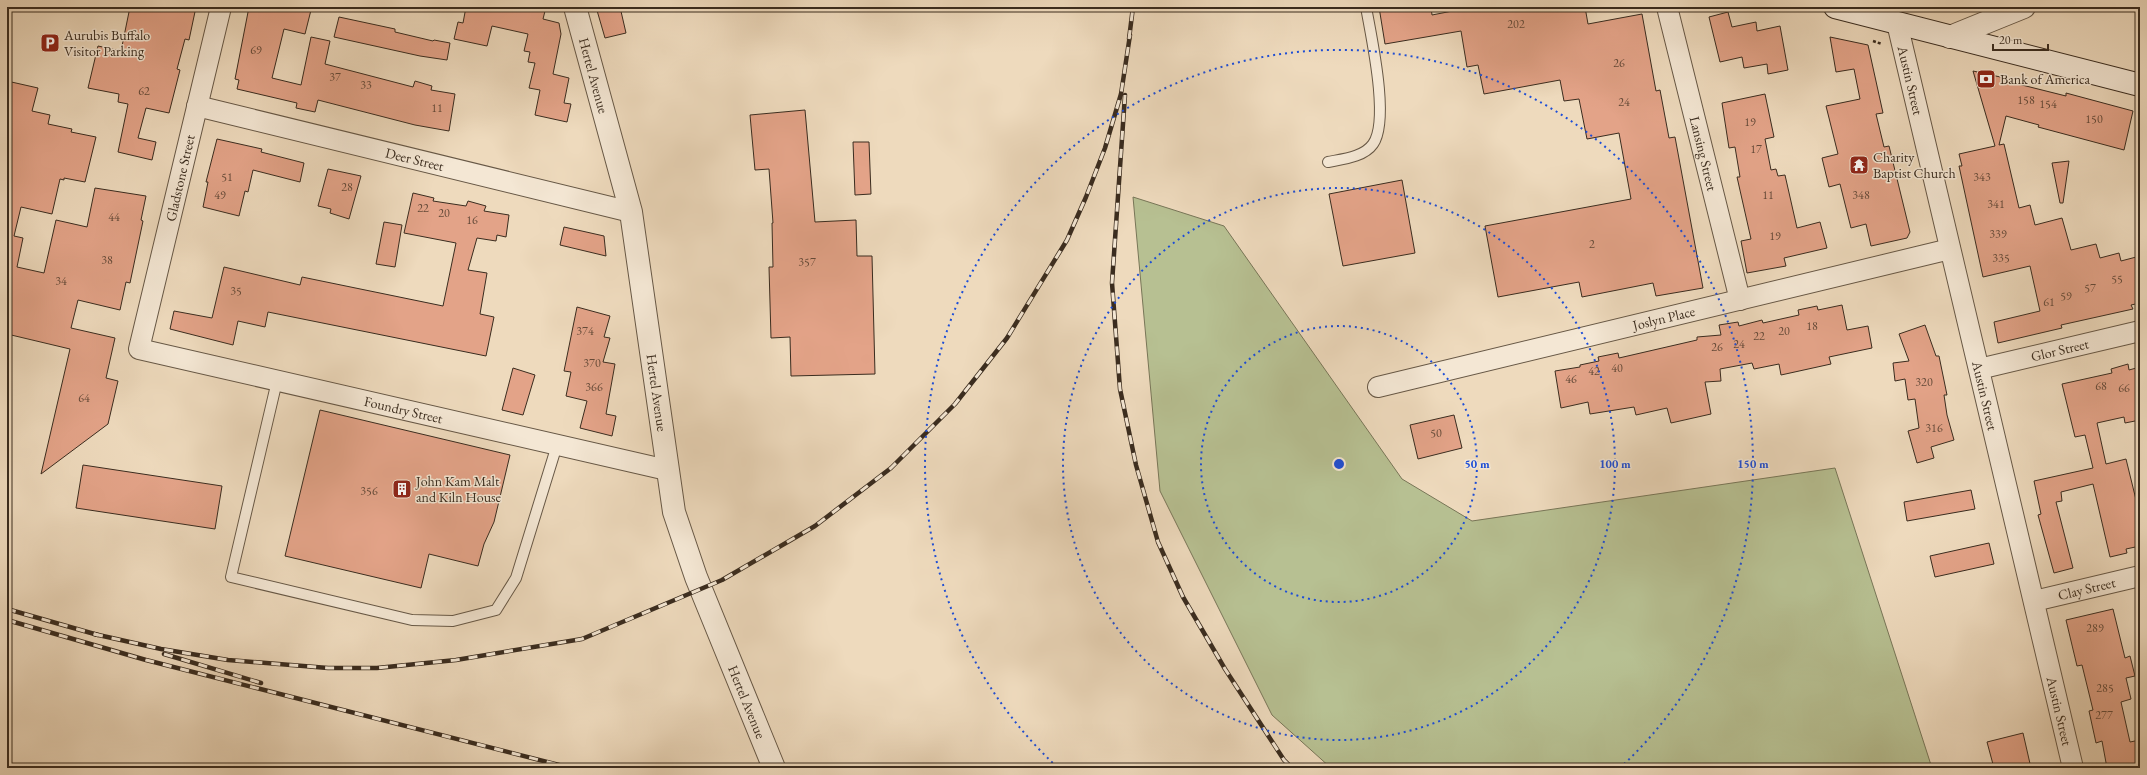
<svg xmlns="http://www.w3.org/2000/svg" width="2147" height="775" font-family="'EB Garamond',serif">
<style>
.green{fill:#b7c092;stroke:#787658}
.building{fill:#e3a388;stroke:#3a2c1f}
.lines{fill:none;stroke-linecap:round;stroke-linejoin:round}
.service-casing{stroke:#675846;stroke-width:12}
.minor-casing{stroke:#675846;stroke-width:22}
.tertiary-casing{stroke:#675846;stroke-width:24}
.secondary-casing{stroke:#3a2c1f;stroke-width:24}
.path{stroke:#3a2c1f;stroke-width:2.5;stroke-dasharray:3 2;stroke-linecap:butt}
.service{stroke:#f4e7d4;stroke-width:10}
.minor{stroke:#f4e7d4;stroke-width:20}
.tertiary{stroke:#f4e7d4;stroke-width:22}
.secondary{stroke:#f4e7d4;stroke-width:22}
.rail-casing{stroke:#3a2c1f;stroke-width:4.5}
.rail{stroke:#f4e7d4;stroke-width:3;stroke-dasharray:9;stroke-linecap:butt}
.ring{fill:none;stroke:#1d4ed8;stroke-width:2;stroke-dasharray:2 4}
.labels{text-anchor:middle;stroke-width:3;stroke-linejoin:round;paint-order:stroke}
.number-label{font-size:12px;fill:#644a39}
.poi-label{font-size:14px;fill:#3a2c1f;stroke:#f4e7d4;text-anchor:start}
.street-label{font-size:14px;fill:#3a2c1f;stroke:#f4e7d4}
.centre{fill:#1d4ed8;stroke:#f4e7d4;stroke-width:2}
.ring-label{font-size:12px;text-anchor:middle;font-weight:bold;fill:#1d4ed8;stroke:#f4e7d4;stroke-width:3;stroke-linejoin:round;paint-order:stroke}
</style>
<rect width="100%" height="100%" fill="#eedabd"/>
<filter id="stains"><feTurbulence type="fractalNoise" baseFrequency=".005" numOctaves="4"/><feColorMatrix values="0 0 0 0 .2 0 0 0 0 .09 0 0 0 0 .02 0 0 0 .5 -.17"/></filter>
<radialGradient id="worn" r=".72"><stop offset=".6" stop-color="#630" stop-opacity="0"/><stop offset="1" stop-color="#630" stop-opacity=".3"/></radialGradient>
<path class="green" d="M 1133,197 L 1224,226 L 1402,479 L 1472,521 L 1835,468 L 1932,768 L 1331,768 L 1272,715 L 1160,491 Z"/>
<g class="building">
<path d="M 130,7 L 196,7 L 189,40 L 185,39 L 177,69 L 180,70 L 169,113 L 146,108 L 138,138 L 156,142 L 152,160 L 118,152 L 128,104 L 118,102 L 119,94 L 88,88 L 98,46 L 121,51 Z"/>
<path d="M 249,7 L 299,7 L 311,10 L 305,34 L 284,29 L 272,78 L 301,85 L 311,37 L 330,41 L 325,64 L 413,87 L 415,81 L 432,86 L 431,90 L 455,94 L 449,131 L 415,125 L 318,100 L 315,112 L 296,108 L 297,103 L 237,89 L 239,80 L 235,79 Z"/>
<path d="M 466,7 L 546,7 L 543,19 L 559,23 L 561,34 L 553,74 L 569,78 L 564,103 L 571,104 L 567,122 L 535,115 L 540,90 L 529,88 L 535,63 L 528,62 L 530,52 L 524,51 L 528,34 L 492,26 L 487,46 L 454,39 L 458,22 L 463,23 Z"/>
<path d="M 596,7 L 620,7 L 626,33 L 605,38 Z"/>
<path d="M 1379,7 L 1431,7 L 1432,15 L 1473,7 L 1585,7 L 1588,24 L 1642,14 L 1656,91 L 1660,90 L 1669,138 L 1675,137 L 1703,288 L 1656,296 L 1653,283 L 1582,297 L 1579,282 L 1498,297 L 1485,226 L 1631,199 L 1619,133 L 1587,139 L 1579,99 L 1564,101 L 1560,80 L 1484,94 L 1478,65 L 1467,67 L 1461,31 L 1385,44 Z"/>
<path d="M 1728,12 L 1732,27 L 1756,22 L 1757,31 L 1780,26 L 1788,70 L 1768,74 L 1767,64 L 1744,68 L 1742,57 L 1720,62 L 1709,17 Z"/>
<path d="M 339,17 L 395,29 L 395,32 L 433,41 L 434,40 L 450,43 L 447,60 L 420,56 L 334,37 Z"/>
<path d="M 1830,37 L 1868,45 L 1883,113 L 1876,114 L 1884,147 L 1889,146 L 1910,232 L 1907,238 L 1871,246 L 1866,224 L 1851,228 L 1840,184 L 1829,187 L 1822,158 L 1838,154 L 1826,106 L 1860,99 L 1854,69 L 1836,72 Z"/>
<path d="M 1973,71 L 2014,80 L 2014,83 L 2066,96 L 2066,93 L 2133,111 L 2124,150 L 2038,127 L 2039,125 L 2006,116 L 1999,145 L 2004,144 L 2019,208 L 2030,205 L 2035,225 L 2062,218 L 2071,250 L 2096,244 L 2100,258 L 2119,253 L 2121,261 L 2140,256 L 2140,303 L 2131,305 L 2133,309 L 2061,325 L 2062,328 L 1998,343 L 1994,322 L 2040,311 L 2030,266 L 1983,277 L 1959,166 L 1962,166 L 1959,154 L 1995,146 Z"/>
<path d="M 7,81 L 38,88 L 32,111 L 50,115 L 48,124 L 72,129 L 71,132 L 96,137 L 85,182 L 64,178 L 64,180 L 60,179 L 52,214 L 21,207 L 14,236 L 23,238 L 17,267 L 44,273 L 56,220 L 87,227 L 95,188 L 146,196 L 141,220 L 143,221 L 130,283 L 126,282 L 120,310 L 78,300 L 71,328 L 115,338 L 106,378 L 118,381 L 108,424 L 41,474 L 70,349 L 7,334 Z"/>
<path d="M 1765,94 L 1774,137 L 1765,139 L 1771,170 L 1776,169 L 1778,176 L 1785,175 L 1797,228 L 1820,222 L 1827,248 L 1784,258 L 1786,266 L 1747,273 L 1741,241 L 1751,239 L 1737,177 L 1740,177 L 1735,147 L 1729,148 L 1722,103 Z"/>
<path d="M 805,110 L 815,222 L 856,220 L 857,256 L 872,256 L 875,374 L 791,376 L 790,337 L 771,338 L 769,267 L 773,267 L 772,223 L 773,223 L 769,169 L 755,170 L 750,115 Z"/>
<path d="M 217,139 L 262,149 L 261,152 L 304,163 L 300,182 L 253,170 L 248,192 L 245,191 L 239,216 L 203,207 L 208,182 L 206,182 Z"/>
<path d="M 853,142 L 869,142 L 871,194 L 855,195 Z"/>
<path d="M 2069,161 L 2063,203 L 2060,203 L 2052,163 Z"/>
<path d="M 328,169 L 361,176 L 349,219 L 330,213 L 331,209 L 318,206 Z"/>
<path d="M 1402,180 L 1415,253 L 1343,266 L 1329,194 Z"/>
<path d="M 413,193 L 434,198 L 433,201 L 466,206 L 468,201 L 486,206 L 484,211 L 509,215 L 506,237 L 497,235 L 496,241 L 477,238 L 468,270 L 487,273 L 480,314 L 494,317 L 486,356 L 268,312 L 265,327 L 238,321 L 233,345 L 170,329 L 174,311 L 212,318 L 224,267 L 300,285 L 302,277 L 443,306 L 456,243 L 404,233 Z"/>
<path d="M 384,222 L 402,225 L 395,267 L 376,264 Z"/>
<path d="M 564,227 L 604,236 L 606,256 L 560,245 Z"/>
<path d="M 1842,305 L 1847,330 L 1868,326 L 1872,348 L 1829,357 L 1831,364 L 1781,375 L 1779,364 L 1754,369 L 1752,363 L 1720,369 L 1721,381 L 1705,382 L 1711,414 L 1671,423 L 1667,408 L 1636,415 L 1634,407 L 1590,414 L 1588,402 L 1561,408 L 1555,371 L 1580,367 L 1580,365 L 1599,361 L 1598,357 L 1618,353 L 1619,358 L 1697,340 L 1697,337 L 1721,335 L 1719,325 L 1738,322 L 1739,326 L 1762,320 L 1763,323 L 1799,315 L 1798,310 L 1817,306 L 1818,310 Z"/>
<path d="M 577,307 L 610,316 L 604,337 L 610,338 L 603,362 L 615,364 L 606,414 L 616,416 L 612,436 L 580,428 L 587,401 L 566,396 L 571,372 L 564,371 Z"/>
<path d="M 1925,325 L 1936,356 L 1939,356 L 1947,395 L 1944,395 L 1947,415 L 1954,440 L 1931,447 L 1934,458 L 1917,463 L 1908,431 L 1919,428 L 1915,399 L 1908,400 L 1905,379 L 1895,381 L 1893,363 L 1909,361 L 1899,334 Z"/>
<path d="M 2128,364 L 2129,370 L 2140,367 L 2140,420 L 2125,423 L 2124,417 L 2097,423 L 2106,464 L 2126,459 L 2140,516 L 2140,546 L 2126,549 L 2127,553 L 2110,557 L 2093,484 L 2061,492 L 2062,501 L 2056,502 L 2073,568 L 2054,573 L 2038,515 L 2041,514 L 2034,481 L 2093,468 L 2085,435 L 2075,437 L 2062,384 L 2112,373 L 2111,369 Z"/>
<path d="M 513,368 L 535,375 L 523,415 L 502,410 Z"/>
<path d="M 320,410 L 510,455 L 494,522 L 484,544 L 478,566 L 429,554 L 421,588 L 285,556 Z"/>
<path d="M 1454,415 L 1462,448 L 1418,459 L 1410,425 Z"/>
<path d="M 83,465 L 222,486 L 215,529 L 76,508 Z"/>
<path d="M 1971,490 L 1975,509 L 1907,521 L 1904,502 Z"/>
<path d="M 1989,543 L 1994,564 L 1935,577 L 1930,556 Z"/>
<path d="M 2113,609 L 2125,658 L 2130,656 L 2135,676 L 2126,678 L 2131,699 L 2121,702 L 2130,742 L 2140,740 L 2140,768 L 2107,768 L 2102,741 L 2096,743 L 2089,711 L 2093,710 L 2082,665 L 2077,666 L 2066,620 Z"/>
<path d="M 2023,733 L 2031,768 L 1994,768 L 1987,742 Z"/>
</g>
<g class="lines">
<g class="service-casing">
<g id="service">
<path d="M 1328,162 C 1343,159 1364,157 1373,144 C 1390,120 1371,36 1366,7"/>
<path d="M 277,381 L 231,577 L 412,620 L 453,621 L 496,610 L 516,578 L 557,445"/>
</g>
</g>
<g class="minor-casing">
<g id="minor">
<path id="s1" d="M 221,7 L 139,349 L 667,470"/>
<path id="s2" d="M 1667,7 L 1740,300"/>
<path id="s3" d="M 1897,23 L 2073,768"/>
<path id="s4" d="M 197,106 L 631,212"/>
<path id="s5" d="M 1979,369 L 2140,331"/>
<path id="s6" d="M 1378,387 L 1950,249"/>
<path id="s7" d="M 2034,601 L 2140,576"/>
</g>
</g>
<g class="tertiary-casing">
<g id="tertiary">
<path id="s8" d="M 575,7 L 631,212 L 674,512 L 696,577 L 774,768"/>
<path d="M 1950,37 L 2024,7"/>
</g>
</g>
<g class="secondary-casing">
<path id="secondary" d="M 1835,7 L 2140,85"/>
</g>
<path class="path" d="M 1873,41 L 1882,44"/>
<use href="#service" class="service"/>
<use href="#minor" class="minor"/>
<use href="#tertiary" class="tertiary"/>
<use href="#secondary" class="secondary"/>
<g class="rail-casing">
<g id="rail">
<path d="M 1129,39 L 1133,7"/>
<path d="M 1125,95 L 1112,283 L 1120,389 L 1136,465 L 1158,542 L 1183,597 L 1225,669 L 1284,760 L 1292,768"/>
<path d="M 7,609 L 98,635"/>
<path d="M 7,620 L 146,660 L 571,768"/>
<path d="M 94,634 L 161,649 L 228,660 L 328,668 L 377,668 L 456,660 L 582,639 L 722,580 L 815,526 L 891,468 L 955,404 L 1007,338 L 1067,240 L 1086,197 L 1105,148 L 1121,94 L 1130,35"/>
<path d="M 164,654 L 261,683"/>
</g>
</g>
<use href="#rail" class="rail"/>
</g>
<g class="ring">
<circle cx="1339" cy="464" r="138"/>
<circle cx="1339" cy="464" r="276"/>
<path d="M1057 767A414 414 0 1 1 1621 767"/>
</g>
<defs>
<g id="parking-square" transform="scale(1)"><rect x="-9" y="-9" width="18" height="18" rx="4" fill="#8f2418" stroke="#f4e7d4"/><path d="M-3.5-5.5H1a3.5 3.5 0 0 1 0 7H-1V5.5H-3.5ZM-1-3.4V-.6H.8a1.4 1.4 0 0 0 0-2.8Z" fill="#fff"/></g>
<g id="bank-square" transform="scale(1)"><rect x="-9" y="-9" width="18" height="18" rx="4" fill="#8f2418" stroke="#f4e7d4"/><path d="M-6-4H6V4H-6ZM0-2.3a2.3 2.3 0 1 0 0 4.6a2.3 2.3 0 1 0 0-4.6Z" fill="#fff"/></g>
<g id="temple-square" transform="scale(1)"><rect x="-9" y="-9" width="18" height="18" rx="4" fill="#8f2418" stroke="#f4e7d4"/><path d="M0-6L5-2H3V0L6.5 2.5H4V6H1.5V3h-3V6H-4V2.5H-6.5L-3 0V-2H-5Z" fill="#fff"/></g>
<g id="building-square" transform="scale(1)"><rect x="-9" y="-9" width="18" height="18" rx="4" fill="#8f2418" stroke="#f4e7d4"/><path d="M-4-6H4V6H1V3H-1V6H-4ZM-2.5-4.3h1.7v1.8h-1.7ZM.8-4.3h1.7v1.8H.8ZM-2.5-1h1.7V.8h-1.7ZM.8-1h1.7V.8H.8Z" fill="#fff"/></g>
</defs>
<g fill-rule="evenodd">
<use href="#parking-square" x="50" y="43"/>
<use href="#bank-square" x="1986" y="79"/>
<use href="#temple-square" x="1859" y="165"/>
<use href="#building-square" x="402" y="489"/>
</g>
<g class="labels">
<g class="number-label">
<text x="1516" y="28">202</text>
<text x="256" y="54">69</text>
<text x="1619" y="67">26</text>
<text x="335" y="81">37</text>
<text x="366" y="89">33</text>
<text x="144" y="95">62</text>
<text x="2026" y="104">158</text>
<text x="1624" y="106">24</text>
<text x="2048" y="108">154</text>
<text x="437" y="112">11</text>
<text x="2094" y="123">150</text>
<text x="1750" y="126">19</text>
<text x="1756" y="153">17</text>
<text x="227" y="181">51</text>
<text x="1982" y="181">343</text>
<text x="347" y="191">28</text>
<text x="220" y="199">49</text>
<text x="1768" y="199">11</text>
<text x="1861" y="199">348</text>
<text x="1996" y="208">341</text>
<text x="423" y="212">22</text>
<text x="444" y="217">20</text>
<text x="114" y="221">44</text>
<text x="472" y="224">16</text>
<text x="1998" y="238">339</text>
<text x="1775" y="240">19</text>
<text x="1592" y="248">2</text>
<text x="2001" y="262">335</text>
<text x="107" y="264">38</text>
<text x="807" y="266">357</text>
<text x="2117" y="283">55</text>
<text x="61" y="285">34</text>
<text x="2090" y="292">57</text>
<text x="236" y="295">35</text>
<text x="2066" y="300">59</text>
<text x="2049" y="306">61</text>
<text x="1812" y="330">18</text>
<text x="585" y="335">374</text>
<text x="1784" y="335">20</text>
<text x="1759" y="340">22</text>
<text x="1739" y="348">24</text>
<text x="1717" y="351">26</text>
<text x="592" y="367">370</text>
<text x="1617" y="372">40</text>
<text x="1594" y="375">42</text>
<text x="1571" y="383">46</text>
<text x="1924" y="386">320</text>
<text x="2101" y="390">68</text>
<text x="594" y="391">366</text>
<text x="2124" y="392">66</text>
<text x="84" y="402">64</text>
<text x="1934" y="432">316</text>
<text x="1436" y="437">50</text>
<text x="369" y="495">356</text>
<text x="2095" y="632">289</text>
<text x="2105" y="692">285</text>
<text x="2104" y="719">277</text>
</g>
<g class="poi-label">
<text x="64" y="40">Aurubis Buffalo<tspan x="64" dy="16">Visitor Parking</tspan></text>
<text x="2000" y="84">Bank of America</text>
<text x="1873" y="162">Charity<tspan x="1873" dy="16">Baptist Church</tspan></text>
<text x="416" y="486">John Kam Malt<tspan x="416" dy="16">and Kiln House</tspan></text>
</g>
<g class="street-label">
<text dy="5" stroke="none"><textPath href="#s8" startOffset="71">Hertel Avenue</textPath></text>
<text dy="5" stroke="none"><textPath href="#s3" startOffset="59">Austin Street</textPath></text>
<text dy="5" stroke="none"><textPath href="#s2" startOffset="151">Lansing Street</textPath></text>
<text dy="5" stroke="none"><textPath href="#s4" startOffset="224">Deer Street</textPath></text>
<text transform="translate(180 178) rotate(-77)" y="5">Gladstone Street</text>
<text dy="5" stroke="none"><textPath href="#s6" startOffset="294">Joslyn Place</textPath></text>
<text dy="5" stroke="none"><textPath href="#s5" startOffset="83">Glor Street</textPath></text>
<text dy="5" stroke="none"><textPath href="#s8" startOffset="395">Hertel Avenue</textPath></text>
<text dy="5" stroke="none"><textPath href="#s3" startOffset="383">Austin Street</textPath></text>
<text dy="5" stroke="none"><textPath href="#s1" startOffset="623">Foundry Street</textPath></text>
<text dy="5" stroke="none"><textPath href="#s7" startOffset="54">Clay Street</textPath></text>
<text dy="5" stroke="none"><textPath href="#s8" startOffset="719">Hertel Avenue</textPath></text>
<text dy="5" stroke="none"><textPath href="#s3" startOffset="707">Austin Street</textPath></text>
</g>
</g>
<circle cx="1339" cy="464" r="6" class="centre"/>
<g class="ring-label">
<text x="1477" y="468">50 m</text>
<text x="1615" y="468">100 m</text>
<text x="1753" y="468">150 m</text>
</g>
<rect width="2147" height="775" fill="none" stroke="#eedabd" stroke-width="24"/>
<rect x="8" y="8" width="2131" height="759" fill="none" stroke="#3a2c1f" stroke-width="2"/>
<rect x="12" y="12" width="2123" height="751" fill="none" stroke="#3a2c1f"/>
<path d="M1993 44v6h55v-6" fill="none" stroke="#3a2c1f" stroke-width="2"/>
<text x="1999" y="44" font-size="12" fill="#3a2c1f" stroke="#f4e7d4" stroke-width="3" paint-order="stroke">20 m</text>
<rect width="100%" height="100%" filter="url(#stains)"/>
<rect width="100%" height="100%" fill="url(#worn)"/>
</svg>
